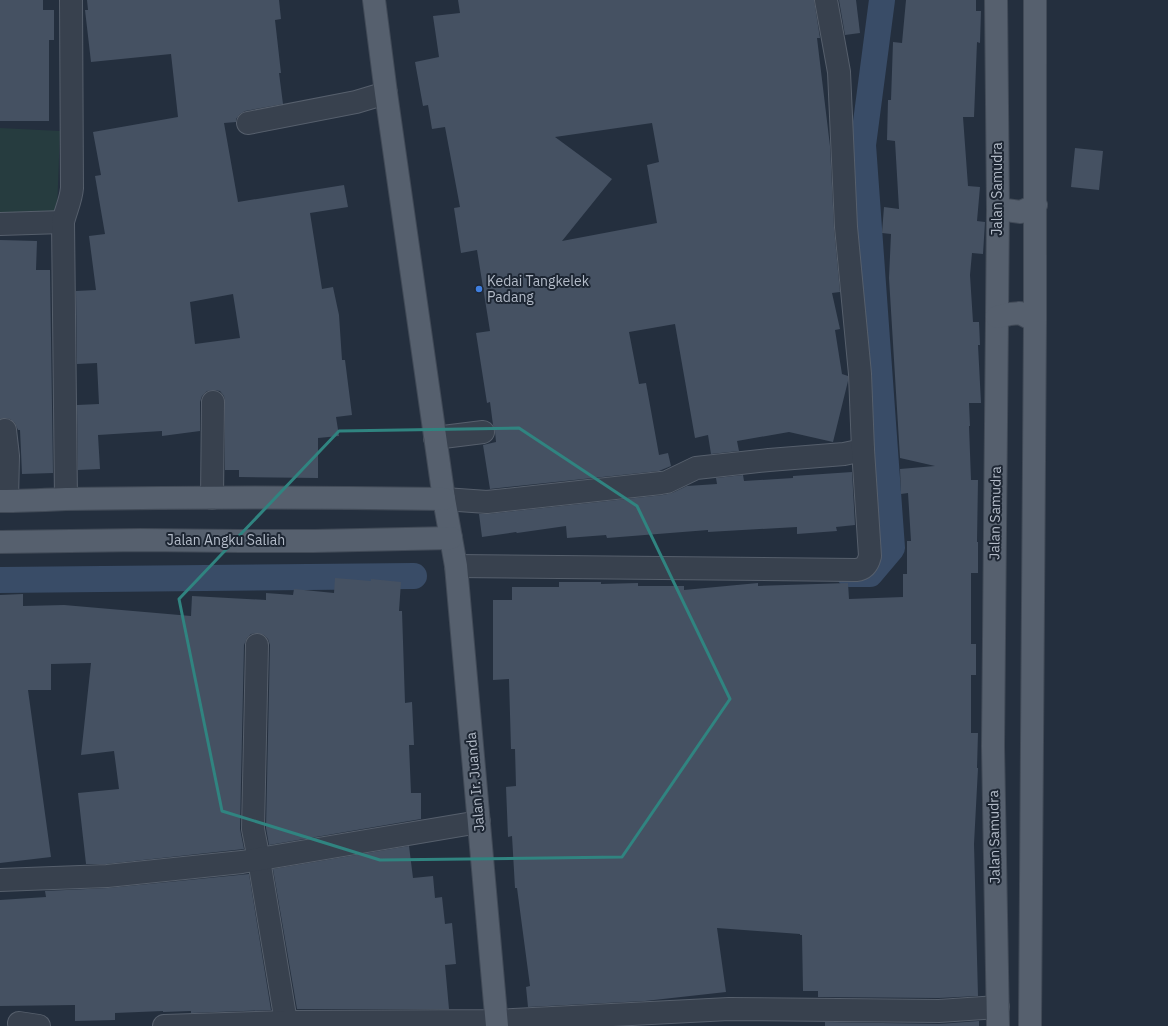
<svg xmlns="http://www.w3.org/2000/svg" width="1168" height="1026" font-family="'IBM Plex Sans',sans-serif">
<style>
.green{fill:#263c3f}
.lines{fill:none;stroke-linecap:round;stroke-linejoin:round}
.canal{stroke:#394c67;stroke-width:26}
.building{fill:#455162;fill-rule:evenodd}
.minor-casing{stroke:#565f6c;stroke-width:24}
.major-casing{stroke:#414a57;stroke-width:24}
.minor{stroke:#38414e;stroke-width:22}
.major{stroke:#56606e;stroke-width:22}
.marked{fill:none;stroke:#308480;stroke-width:3;stroke-linejoin:round}
.shop-dot{fill:#3f7fe0;stroke:#1d2633;stroke-width:1.5}
.labels{text-anchor:middle;stroke-width:4;stroke-linejoin:round;paint-order:stroke}
.street-label{font-size:14px;fill:#b4bcc9;stroke:#1d2633}
.poi-label{font-size:14px;fill:#b4bcc9;stroke:#1d2633;text-anchor:start}
</style>
<rect width="100%" height="100%" fill="#242f3e"/>
<path class="green" d="M 0,128 L 60,131 L 57,212 L 0,213 Z"/>
<g class="lines">
<g class="canal">
<path d="M 849,574 L 870,574 L 892,548 L 863,145 L 882,0"/>
<path d="M 0,580 L 414,576"/>
</g>
</g>
<g class="building">
<path d="M 0,0 L 43,0 L 43,10 L 54,10 L 54,40 L 49,40 L 49,121 L 0,121 Z"/>
<path d="M 87,0 L 279,0 L 281,19 L 275,20 L 281,73 L 279,73 L 283,104 L 245,111 L 240,114 L 236,119 L 236,122 L 224,123 L 238,202 L 344,185 L 348,207 L 310,213 L 322,289 L 333,287 L 339,315 L 342,360 L 345,360 L 352,415 L 336,417 L 339,436 L 318,438 L 318,478 L 239,477 L 239,470 L 225,470 L 225,402 L 224,396 L 220,391 L 214,390 L 207,391 L 202,396 L 200,402 L 200,431 L 162,436 L 162,431 L 98,435 L 100,469 L 78,470 L 77,405 L 99,404 L 97,363 L 77,364 L 76,291 L 96,290 L 89,236 L 105,234 L 95,176 L 101,175 L 93,132 L 178,117 L 171,54 L 91,62 L 85,10 L 88,10 ZM 233,294 L 240,338 L 195,344 L 190,302 Z"/>
<path d="M 458,0 L 814,0 L 820,38 L 817,38 L 830,146 L 834,228 L 840,292 L 832,293 L 840,329 L 835,330 L 842,374 L 848,376 L 848,381 L 833,442 L 789,432 L 737,441 L 739,451 L 711,454 L 708,435 L 695,438 L 675,324 L 629,332 L 639,384 L 646,383 L 659,455 L 668,453 L 671,466 L 659,471 L 490,489 L 483,445 L 496,442 L 495,431 L 493,425 L 490,402 L 487,403 L 476,333 L 490,331 L 477,250 L 461,253 L 454,208 L 460,207 L 445,127 L 432,129 L 428,105 L 423,106 L 415,62 L 439,57 L 433,16 L 460,13 ZM 652,123 L 659,162 L 647,165 L 657,223 L 562,241 L 612,179 L 555,137 Z"/>
<path d="M 839,0 L 856,0 L 860,33 L 845,35 Z"/>
<path d="M 906,0 L 976,0 L 976,11 L 981,11 L 980,43 L 977,42 L 974,117 L 963,117 L 968,186 L 980,187 L 977,221 L 985,222 L 983,254 L 972,253 L 970,275 L 973,322 L 979,322 L 980,345 L 978,345 L 981,403 L 969,403 L 970,426 L 969,426 L 971,480 L 978,480 L 977,542 L 978,542 L 978,573 L 971,573 L 971,644 L 976,644 L 976,675 L 971,675 L 971,733 L 978,733 L 977,768 L 978,768 L 974,844 L 978,996 L 939,998 L 818,997 L 818,991 L 803,991 L 802,935 L 800,935 L 800,934 L 717,928 L 726,992 L 645,1001 L 528,1007 L 526,987 L 530,986 L 517,888 L 515,888 L 512,836 L 508,837 L 506,787 L 516,786 L 515,749 L 511,749 L 509,679 L 493,680 L 493,600 L 512,600 L 512,587 L 559,587 L 559,582 L 601,582 L 601,584 L 638,583 L 638,586 L 684,586 L 684,590 L 758,583 L 758,586 L 848,583 L 849,599 L 903,597 L 903,574 L 907,574 L 907,541 L 911,541 L 908,493 L 901,494 L 900,469 L 935,466 L 900,458 L 889,278 L 891,234 L 882,233 L 884,207 L 899,209 L 895,141 L 887,140 L 888,100 L 891,100 L 893,42 L 902,43 Z"/>
<path d="M 1075,148 L 1103,151 L 1099,190 L 1071,187 Z"/>
<path d="M 0,240 L 37,241 L 36,270 L 50,270 L 53,473 L 22,474 L 20,430 L 18,430 L 15,423 L 10,419 L 4,418 L 0,419 Z"/>
<path d="M 852,472 L 855,525 L 836,527 L 837,531 L 797,534 L 797,527 L 708,532 L 708,530 L 607,538 L 606,535 L 567,538 L 566,526 L 517,533 L 516,532 L 482,537 L 479,514 L 488,514 L 663,495 L 672,493 L 687,486 L 717,484 L 716,478 L 743,475 L 744,481 L 793,478 L 793,476 Z"/>
<path d="M 335,578 L 371,581 L 371,579 L 401,582 L 399,611 L 402,611 L 405,703 L 412,702 L 414,745 L 409,745 L 411,793 L 421,793 L 421,819 L 269,845 L 266,828 L 270,645 L 268,639 L 264,635 L 257,633 L 251,634 L 247,638 L 244,645 L 240,829 L 244,849 L 106,864 L 86,864 L 78,793 L 119,789 L 114,751 L 81,755 L 91,663 L 51,664 L 51,690 L 28,690 L 51,857 L 0,863 L 0,595 L 23,594 L 23,606 L 64,605 L 191,616 L 192,596 L 266,600 L 266,593 L 293,595 L 294,589 L 334,593 Z"/>
<path d="M 409,846 L 413,878 L 433,876 L 435,898 L 442,897 L 445,924 L 452,923 L 456,964 L 445,965 L 449,1009 L 297,1009 L 273,869 Z"/>
<path d="M 249,874 L 271,1010 L 191,1013 L 191,1011 L 163,1012 L 163,1011 L 115,1013 L 115,1020 L 75,1021 L 75,1005 L 0,1006 L 0,900 L 46,897 L 45,891 L 108,888 Z"/>
<path d="M 979,1021 L 979,1026 L 825,1026 L 825,1022 L 939,1024 Z"/>
</g>
<g class="lines">
<g class="minor-casing">
<g id="minor">
<path d="M 248,123 L 356,102 L 386,93"/>
<path d="M 0,224 L 63,222"/>
<path d="M 5,430 L 8,456 L 7,501"/>
<path d="M 435,438 L 483,432"/>
<path d="M 212,498 L 213,402"/>
<path d="M 66,499 L 63,222 C 66,210 71,200 72,188 L 71,0"/>
<path d="M 444,499 L 487,502 L 661,483 L 667,482 L 696,468 L 769,460 L 844,454 L 863,450"/>
<path d="M 456,566 L 856,570 C 865,569 868,564 870,556 L 863,450 L 860,374 L 846,227 L 839,72 L 826,0"/>
<path d="M 257,645 L 253,829 L 259,860 L 286,1022"/>
<path d="M 0,880 L 107,876 L 242,862 L 479,822"/>
<path d="M 19,1023 L 39,1026"/>
<path d="M 164,1026 L 286,1022 L 496,1021 L 729,1009 L 939,1011 L 998,1007"/>
</g>
</g>
<g class="major-casing">
<g id="major">
<path d="M 374,0 L 386,93 L 444,499 L 456,566 L 497,1026"/>
<path d="M 996,0 L 998,209 L 993,746 L 998,1026"/>
<path d="M 998,209 L 1021,212 L 1036,205"/>
<path d="M 997,317 L 1010,314 L 1020,313 L 1035,321"/>
<path d="M 0,501 C 22,501 44,500 66,499 C 192,497 318,497 444,499"/>
<path d="M 0,542 L 140,540 L 241,541 L 314,541 L 451,538"/>
<path d="M 1030,1026 L 1035,321 L 1035,0"/>
</g>
</g>
<use href="#minor" class="minor"/>
<use href="#major" class="major"/>
</g>
<path class="marked" d="M 519,428 L 637,506 L 730,699 L 622,857 L 380,860 L 222,811 L 179,599 L 339,431 Z"/>
<circle class="shop-dot" cx="479" cy="289" r="4"/>
<g class="labels">
<g class="street-label">
<text transform="translate(997 189) rotate(-90)" y="5">Jalan Samudra</text>
<text transform="translate(995 513) rotate(-89)" y="5">Jalan Samudra</text>
<text x="226" y="545">Jalan Angku Saliah</text>
<text transform="translate(475 782) rotate(-95)" y="5">Jalan Ir. Juanda</text>
<text transform="translate(994 837) rotate(-91)" y="5">Jalan Samudra</text>
</g>
<g class="poi-label">
<text x="487" y="286">Kedai Tangkelek<tspan x="487" dy="16">Padang</tspan></text>
</g>
</g>
</svg>
